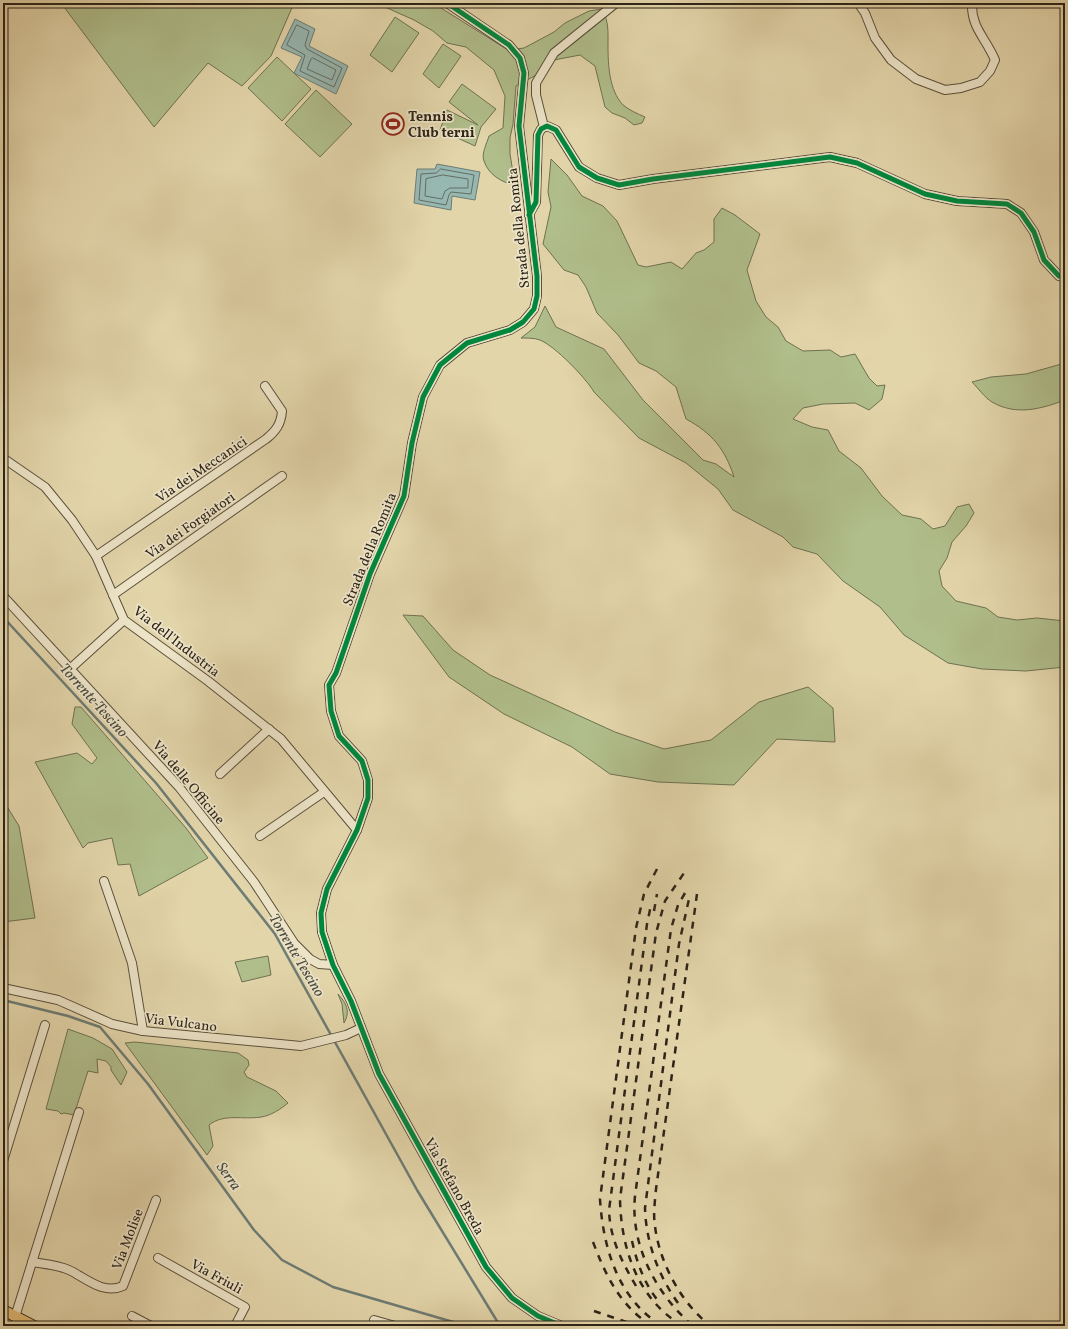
<svg xmlns="http://www.w3.org/2000/svg" width="1068" height="1329" font-family="Vollkorn,serif">
<style>
.green{fill:#b0be8b;stroke:#6e7152}
.water{fill:#97b7b1;stroke:#6d7c74}
.lines{fill:none;stroke-linecap:round;stroke-linejoin:round}
.shore{stroke:#626e64;stroke-width:1}
.stream{stroke:#6d7c74;stroke-width:2.5}
.minor-casing{stroke:#5a503c;stroke-width:10}
.major-casing{stroke:#2d2418;stroke-width:12}
.minor{stroke:#ede4c8;stroke-width:8}
.major{stroke:#e2ba75;stroke-width:10}
.rail{stroke:#2d2418;stroke-width:2.5;stroke-dasharray:7 7;stroke-linecap:butt}
.cycleway-casing{stroke:#ede4c8;stroke-width:8}
.cycleway{stroke:#00873e;stroke-width:5}
.labels{text-anchor:middle;stroke-width:3.5;stroke-linejoin:round;paint-order:stroke}
.poi-label{font-size:14px;font-weight:bold;fill:#2d2418;stroke:#ede4c8;text-anchor:start}
.street-label{font-size:14px;fill:#2d2418;stroke:#ede4c8}
.water-label{font-size:15px;font-style:italic;fill:#48493e;stroke:#ede4c8}
</style>
<rect width="100%" height="100%" fill="#e3d5aa"/>
<filter id="stains"><feTurbulence type="fractalNoise" baseFrequency=".005" numOctaves="4"/><feColorMatrix values="0 0 0 0 .2 0 0 0 0 .09 0 0 0 0 .02 0 0 0 .5 -.17"/></filter>
<radialGradient id="worn" r=".72"><stop offset=".6" stop-color="#630" stop-opacity="0"/><stop offset="1" stop-color="#630" stop-opacity=".3"/></radialGradient>
<g class="green">
<path d="M 61,3 L 294,3 L 271,56 L 242,86 L 208,63 L 154,127 Z"/>
<path d="M 376,3 L 433,3 L 508,50 L 524,48 L 554,32 L 565,23 L 589,11 L 602,9 C 609,22 608,32 608,45 C 608,65 609,90 623,105 C 629,110 638,114 645,117 L 642,123 L 634,125 L 625,118 L 612,113 L 605,107 L 595,66 L 580,55 L 554,60 L 540,73 L 516,86 L 513,124 L 510,138 L 510,154 L 515,185 C 502,183 488,174 484,161 C 481,154 487,143 489,136 L 503,128 L 505,96 L 494,70 L 466,47 L 447,43 L 433,31 L 414,20 Z"/>
<path d="M 395,17 L 419,33 L 392,72 L 370,55 Z"/>
<path d="M 443,44 L 461,56 L 439,88 L 423,74 Z"/>
<path d="M 277,57 L 311,89 L 282,121 L 248,88 Z"/>
<path d="M 462,84 L 496,109 L 481,127 L 475,146 L 440,130 L 447,110 L 478,125 L 449,102 Z"/>
<path d="M 316,90 L 352,124 L 320,157 L 285,124 Z"/>
<path d="M 551,159 L 567,175 L 582,196 L 603,206 L 617,221 L 638,265 L 646,267 L 671,262 L 682,269 L 696,253 L 704,250 L 714,242 L 714,219 L 722,208 L 735,215 L 760,234 L 747,270 L 756,301 L 766,317 L 778,327 L 786,341 L 803,351 L 830,350 L 841,357 L 855,354 L 869,378 L 877,386 L 885,385 L 882,399 L 869,410 L 855,403 L 823,404 L 803,408 L 793,419 L 812,427 L 828,430 L 839,451 L 861,468 L 882,496 L 902,515 L 921,519 L 933,529 L 945,526 L 957,507 L 969,504 L 974,513 L 966,526 L 952,542 L 947,558 L 939,571 L 942,586 L 956,601 L 986,608 L 998,617 L 1017,620 L 1037,618 L 1065,621 L 1065,667 L 1026,671 L 982,669 L 948,663 L 904,635 L 880,607 L 843,581 L 817,554 L 793,547 L 783,537 L 733,510 L 718,489 L 686,463 L 639,438 L 594,392 C 586,378 555,346 540,340 C 535,338 527,338 521,338 L 535,327 L 545,306 L 556,327 L 604,349 L 643,400 L 703,460 L 716,464 L 734,477 C 725,449 712,433 686,419 L 676,387 L 656,371 L 639,363 L 618,335 L 597,313 L 586,287 L 578,275 L 564,270 L 543,244 L 551,207 L 548,192 Z"/>
<path d="M 1065,363 L 1065,400 C 1041,409 1016,416 992,402 C 985,398 978,388 972,382 L 991,377 L 1026,374 Z"/>
<path d="M 403,615 L 423,616 L 453,650 L 490,675 L 615,732 L 664,749 L 711,740 L 759,702 L 808,687 L 833,708 L 835,742 L 777,739 L 734,785 L 658,782 L 610,774 L 572,747 L 504,714 L 449,677 Z"/>
<path d="M 75,707 L 81,707 L 186,828 L 208,858 L 139,896 L 130,864 L 118,865 L 112,838 L 88,843 L 83,848 L 35,762 L 77,753 L 92,764 L 97,758 L 72,724 Z"/>
<path d="M 3,800 L 19,826 L 35,918 L 3,922 Z"/>
<path d="M 268,956 L 271,975 L 242,982 L 235,962 Z"/>
<path d="M 338,994 C 346,1003 351,1011 344,1023 L 342,1004 Z"/>
<path d="M 68,1029 L 93,1038 L 112,1049 L 127,1072 L 121,1085 L 111,1070 L 111,1067 L 106,1061 L 97,1059 L 98,1073 L 88,1071 L 74,1115 L 64,1113 L 61,1114 L 58,1111 L 46,1109 Z"/>
<path d="M 135,1042 L 238,1053 L 248,1060 L 249,1065 L 244,1072 L 247,1077 L 276,1091 L 288,1103 C 281,1109 270,1116 261,1117 C 243,1120 224,1113 209,1125 L 213,1146 L 207,1155 L 125,1043 Z"/>
</g>
<g class="water">
<path d="M 295,19 L 315,29 L 309,46 L 348,66 L 336,94 L 294,73 L 302,57 L 281,48 Z"/>
<path d="M 437,164 L 480,172 L 475,200 L 452,196 L 451,210 L 414,203 L 417,169 L 435,169 Z"/>
</g>
<g class="lines">
<g class="shore">
<path d="M 297,25 L 309,31 L 305,45 L 307,49 L 342,68 L 334,87 L 300,71 L 305,55 L 287,45 Z"/>
<path d="M 313,58 L 336,70 L 332,80 L 307,69 L 311,59 Z"/>
<path d="M 441,169 L 474,175 L 471,194 L 451,192 L 449,195 L 446,205 L 419,200 L 421,174 L 436,173 Z"/>
<path d="M 443,175 L 468,179 L 468,188 L 450,188 L 445,191 L 442,199 L 425,196 L 426,179 Z"/>
</g>
<g class="stream">
<path d="M 3,617 L 156,783 L 275,934 L 417,1190 L 500,1326"/>
<path d="M 3,1000 L 68,1016 L 100,1027 L 148,1084 L 254,1230 L 282,1260 L 333,1287 L 467,1326"/>
</g>
<g class="minor-casing">
<g id="minor">
<path d="M 447,3 L 509,45 L 520,58 L 524,73 L 519,126 L 537,276 L 537,296 L 534,309 L 523,322 L 510,330 L 467,343 L 440,365 L 423,397 L 412,443 L 404,496 L 370,574 L 336,673 L 329,685 L 331,711 L 339,736 L 362,761 L 368,780 L 368,798 L 357,830 L 327,889 L 321,913 L 322,932 L 333,965 L 351,1001 L 379,1074 L 486,1267 L 512,1298 L 538,1316 L 562,1326"/>
<path d="M 858,3 L 865,13 L 875,38 L 891,60 L 916,79 L 945,90 L 961,88 L 980,82 L 990,71 L 995,60 C 986,38 971,28 972,3"/>
<path d="M 544,127 L 536,95 L 536,83 L 554,53 L 616,3"/>
<path d="M 529,215 L 536,202 L 538,135 L 541,129 L 547,126 L 556,130 L 579,167 L 597,178 L 619,185 L 653,179 L 830,157 L 857,163 L 925,194 L 957,201 L 1007,204 L 1021,213 L 1034,232 L 1044,260 L 1059,276 L 1065,277"/>
<path d="M 3,458 L 45,487 L 72,520 L 96,556 L 124,620 L 208,681 L 281,739 L 357,830"/>
<path d="M 96,556 L 266,439 C 276,431 281,424 282,411 L 265,386"/>
<path d="M 113,595 L 282,476"/>
<path d="M 3,596 L 179,787 L 254,882 L 294,943 L 310,959 L 319,964 L 333,965"/>
<path d="M 71,668 L 124,620"/>
<path d="M 220,774 L 269,729"/>
<path d="M 260,836 L 324,792"/>
<path d="M 104,881 L 132,963 L 143,1031"/>
<path d="M 3,988 L 58,1000 L 112,1024 L 143,1031 L 301,1046 L 346,1035 L 361,1028"/>
<path d="M 3,1161 L 45,1025"/>
<path d="M 158,1258 L 245,1307 L 235,1326"/>
<path d="M 32,1262 C 44,1264 58,1265 69,1270 C 86,1278 103,1295 123,1286 L 156,1200"/>
<path d="M 132,1316 L 151,1326"/>
<path d="M 15,1317 L 79,1112"/>
<path d="M 374,1320 L 395,1326"/>
</g>
</g>
<g class="major-casing">
<path id="major" d="M 3,1310 L 34,1326"/>
</g>
<use href="#minor" class="minor"/>
<use href="#major" class="major"/>
<g class="rail">
<path d="M 657,869 L 644,894 L 636,928 L 600,1199 C 603,1248 618,1299 662,1326"/>
<path d="M 685,893 L 678,905 L 671,929 L 635,1196 C 630,1245 656,1294 693,1326"/>
<path d="M 697,894 L 656,1189 C 655,1201 653,1214 655,1226 C 659,1262 682,1305 711,1326"/>
<path d="M 654,911 L 657,894"/>
<path d="M 632,1241 C 637,1263 645,1286 660,1303"/>
<path d="M 593,1242 C 606,1276 620,1306 652,1326"/>
<path d="M 636,1286 C 622,1262 610,1239 609,1210 L 647,924 L 651,905"/>
<path d="M 678,1303 C 658,1275 646,1242 645,1208 L 679,944 L 689,899"/>
<path d="M 594,1311 L 638,1326"/>
<path d="M 683,1326 C 638,1300 621,1249 620,1199 L 656,933 L 665,901 L 684,873"/>
<path d="M 984,1326 L 984,1324"/>
</g>
<g class="cycleway-casing">
<g id="cycleway">
<path d="M 447,3 L 509,45 L 520,58 L 524,73 L 519,126 L 537,276 L 537,296 L 534,309 L 523,322 L 510,330 L 467,343 L 440,365 L 423,397 L 412,443 L 404,496 L 370,574 L 336,673 L 329,685 L 331,711 L 339,736 L 362,761 L 368,780 L 368,798 L 357,830 L 327,889 L 321,913 L 322,932 L 333,965 L 351,1001 L 379,1074 L 486,1267 L 512,1298 L 538,1316 L 562,1326"/>
<path d="M 529,215 L 536,202 L 538,135 L 541,129 L 547,126 L 556,130 L 579,167 L 597,178 L 619,185 L 653,179 L 830,157 L 857,163 L 925,194 L 957,201 L 1007,204 L 1021,213 L 1034,232 L 1044,260 L 1059,276 L 1065,277"/>
</g>
</g>
<use href="#cycleway" class="cycleway"/>
</g>
<defs>
<g id="stadium-ring" transform="scale(1.15)"><circle r="9.5" fill="#ede4c8" stroke="#8f2418" stroke-width="1.5"/><path d="M0-5a6.5 5 0 1 0 0 10a6.5 5 0 1 0 0-10ZM-3.5-1.8h7v3.6h-7Z" fill="#8f2418"/></g>
</defs>
<g fill-rule="evenodd">
<use href="#stadium-ring" x="393" y="124"/>
</g>
<g class="labels">
<g class="poi-label">
<text x="408" y="121">Tennis<tspan x="408" dy="16">Club terni</tspan></text>
</g>
<g class="street-label">
<text transform="translate(518 228) rotate(-96)" y="5">Strada della Romita</text>
<text transform="translate(201 469) rotate(-34)" y="5">Via dei Meccanici</text>
<text transform="translate(190 525) rotate(-35)" y="5">Via dei Forgiatori</text>
<text transform="translate(369 549) rotate(-68)" y="5">Strada della Romita</text>
<text transform="translate(177 641) rotate(38)" y="5">Via dell'Industria</text>
<text transform="translate(189 782) rotate(50)" y="5">Via delle Officine</text>
<text transform="translate(181 1022) rotate(7)" y="5">Via Vulcano</text>
<text transform="translate(455 1186) rotate(61)" y="5">Via Stefano Breda</text>
<text transform="translate(127 1239) rotate(-69)" y="5">Via Molise</text>
<text transform="translate(217 1276) rotate(29)" y="5">Via Friuli</text>
</g>
<g class="water-label">
<text transform="translate(94 700) rotate(48)" y="5">Torrente Tescino</text>
<text transform="translate(297 955) rotate(59)" y="5">Torrente Tescino</text>
<text transform="translate(229 1176) rotate(54)" y="5">Serra</text>
</g>
</g>
<rect width="1068" height="1329" fill="none" stroke="#e3d5aa" stroke-width="16"/>
<rect x="4" y="4" width="1060" height="1321" fill="none" stroke="#2d2418" stroke-width="2"/>
<rect x="8" y="8" width="1052" height="1313" fill="none" stroke="#2d2418"/>
<rect width="100%" height="100%" filter="url(#stains)"/>
<rect width="100%" height="100%" fill="url(#worn)"/>
</svg>
